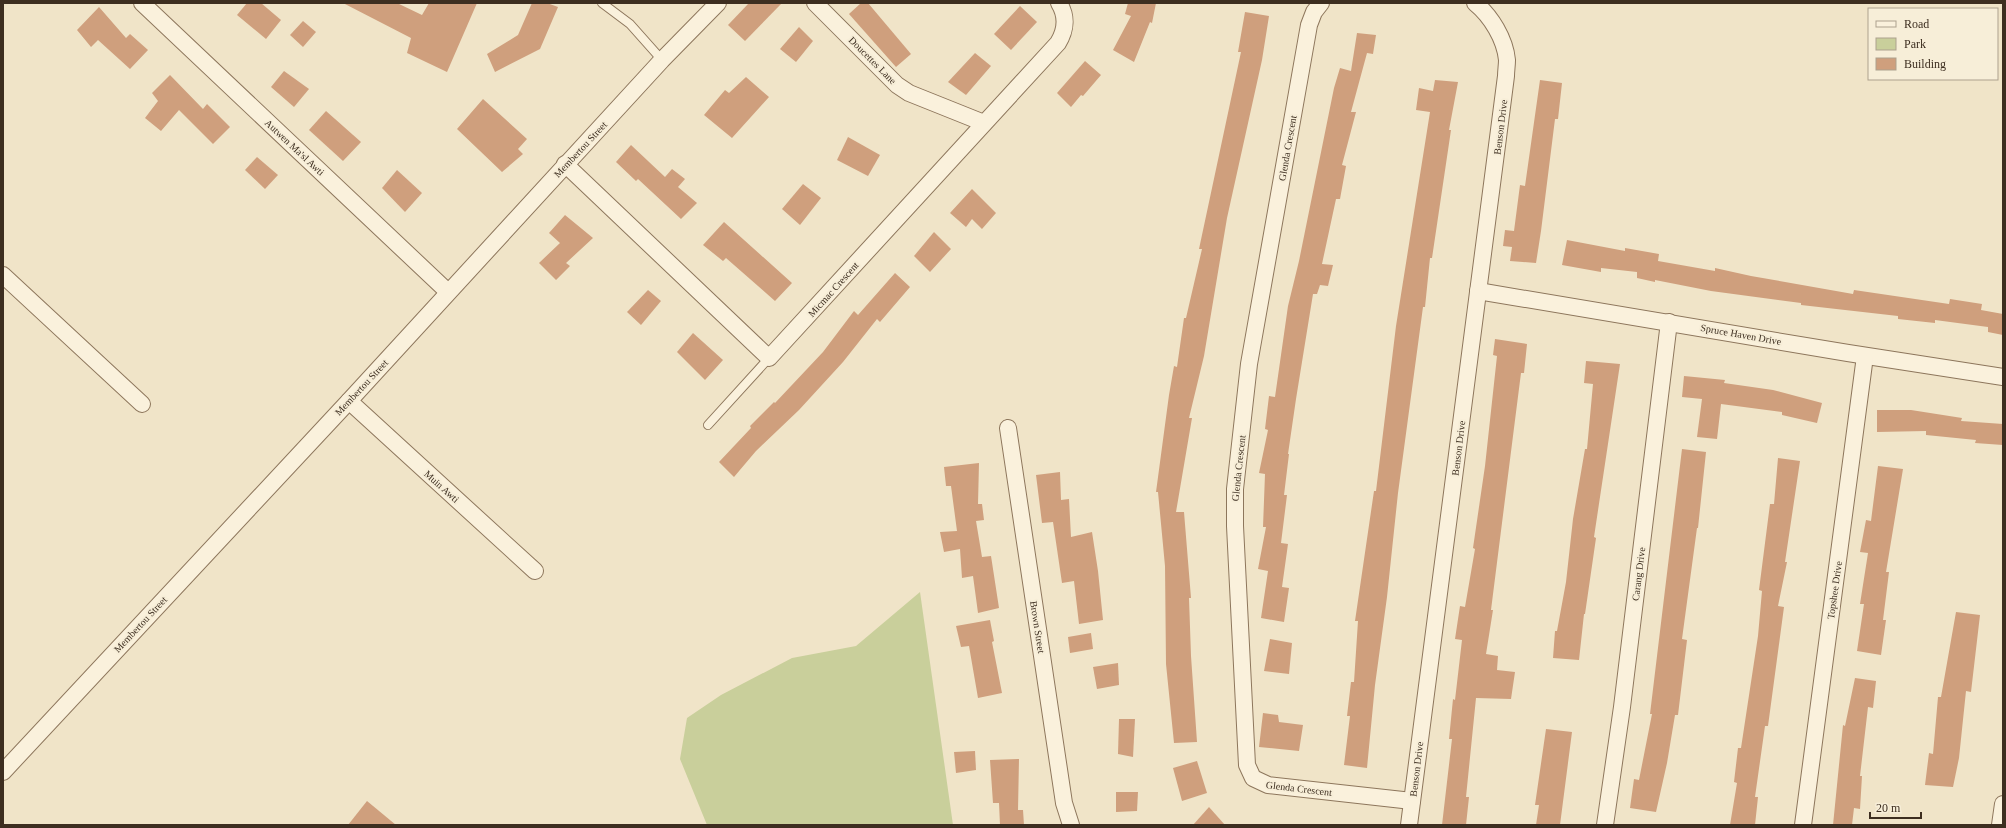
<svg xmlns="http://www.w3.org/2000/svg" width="2006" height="828" font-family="'Times New Roman',serif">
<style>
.green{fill:#c9cf9b}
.building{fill:#cf9f7d}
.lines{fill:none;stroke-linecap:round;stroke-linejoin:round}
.service-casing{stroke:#8d765c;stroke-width:10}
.minor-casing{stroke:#8d765c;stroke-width:18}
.service{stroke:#faf1dc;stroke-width:8}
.minor{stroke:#faf1dc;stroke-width:16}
.labels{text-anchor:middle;stroke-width:4;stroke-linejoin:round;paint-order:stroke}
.street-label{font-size:10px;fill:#3d2e20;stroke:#f7eed8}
</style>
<rect width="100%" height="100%" fill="#f0e4c8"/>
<path class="green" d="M 920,592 L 953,825 L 707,825 L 680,759 L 687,718 L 721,695 L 792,658 L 856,646 Z"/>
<g class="building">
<path d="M 247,3 L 261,3 L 281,20 L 266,39 L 237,15 Z"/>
<path d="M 343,3 L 397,3 L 422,15 L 429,3 L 477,3 L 447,72 L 407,53 L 411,38 Z"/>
<path d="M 532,3 L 547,3 L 558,7 L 540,49 L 495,72 L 487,54 L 518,35 Z"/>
<path d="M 749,3 L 782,3 L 745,41 L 728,25 Z"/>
<path d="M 861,3 L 868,3 L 911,54 L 896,67 L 849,14 Z"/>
<path d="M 1128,3 L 1156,3 L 1152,23 L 1150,22 L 1134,62 L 1113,50 L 1131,16 L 1125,14 Z"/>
<path d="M 1020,6 L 1037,22 L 1011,50 L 994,34 Z"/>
<path d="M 99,7 L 126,38 L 130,34 L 148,50 L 130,69 L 98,40 L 91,47 L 77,30 Z"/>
<path d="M 1245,12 L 1269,16 L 1262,60 L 1227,218 L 1204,356 L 1189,418 L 1192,418 L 1176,512 L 1184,512 L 1191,598 L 1189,598 L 1191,656 L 1197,742 L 1174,743 L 1166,664 L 1165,566 L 1158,492 L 1156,492 L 1169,395 L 1174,366 L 1177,367 L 1184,318 L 1186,318 L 1202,249 L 1199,249 L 1241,52 L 1238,52 Z"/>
<path d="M 303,21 L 316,32 L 303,47 L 290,35 Z"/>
<path d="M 799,27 L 813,41 L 796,62 L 780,49 Z"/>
<path d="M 1357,33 L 1376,35 L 1373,54 L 1367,53 L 1351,112 L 1356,112 L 1342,165 L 1346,166 L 1340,199 L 1336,199 L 1322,264 L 1333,265 L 1328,286 L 1320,285 L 1317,294 L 1313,294 L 1296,399 L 1288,454 L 1289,454 L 1284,495 L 1287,495 L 1281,543 L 1288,544 L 1282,587 L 1289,588 L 1284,622 L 1261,618 L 1268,571 L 1258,569 L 1266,527 L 1263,527 L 1265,474 L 1259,473 L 1268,430 L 1265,429 L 1269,396 L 1275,397 L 1288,306 L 1299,261 L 1334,88 L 1340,68 L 1351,71 Z"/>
<path d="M 975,53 L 991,66 L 966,95 L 948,82 Z"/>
<path d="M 1085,61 L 1101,75 L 1083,96 L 1081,95 L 1071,107 L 1057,93 Z"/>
<path d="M 284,71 L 309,89 L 294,107 L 271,87 Z"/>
<path d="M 170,75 L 203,109 L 207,104 L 230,127 L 213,144 L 179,110 L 161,131 L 145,118 L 158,101 L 152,93 Z"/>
<path d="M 746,77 L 769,97 L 732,138 L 704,115 L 725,90 L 729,93 Z"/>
<path d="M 1435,80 L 1458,82 L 1449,130 L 1451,130 L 1432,258 L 1430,258 L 1425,307 L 1423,307 L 1398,493 L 1387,597 L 1375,685 L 1367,768 L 1344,765 L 1350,716 L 1347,716 L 1351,682 L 1354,682 L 1358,621 L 1355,621 L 1374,491 L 1376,491 L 1396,326 L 1430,112 L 1416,110 L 1419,88 L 1433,91 Z"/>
<path d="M 1540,80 L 1562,83 L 1558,119 L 1555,119 L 1541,231 L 1536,263 L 1510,261 L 1512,247 L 1503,246 L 1505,230 L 1514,231 L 1520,185 L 1525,186 Z"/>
<path d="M 483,99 L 527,139 L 518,149 L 523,154 L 502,172 L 457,129 Z"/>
<path d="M 326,111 L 361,142 L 343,161 L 309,130 Z"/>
<path d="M 848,137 L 880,155 L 868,176 L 837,160 Z"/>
<path d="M 631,145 L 665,177 L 672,169 L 685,179 L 678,187 L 697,203 L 681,219 L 638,179 L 636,181 L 616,162 Z"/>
<path d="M 257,157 L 278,175 L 265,189 L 245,170 Z"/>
<path d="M 397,170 L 422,193 L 405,212 L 382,188 Z"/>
<path d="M 803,184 L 821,198 L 800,225 L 782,209 Z"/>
<path d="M 972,189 L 996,213 L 982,229 L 972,219 L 966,227 L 950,213 Z"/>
<path d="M 565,215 L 593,238 L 566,263 L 570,266 L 556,280 L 539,263 L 560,243 L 549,233 Z"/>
<path d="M 724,222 L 792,283 L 775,301 L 726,258 L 723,261 L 703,245 Z"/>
<path d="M 934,232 L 951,249 L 930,272 L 914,256 Z"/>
<path d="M 1567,240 L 1625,251 L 1625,248 L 1659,254 L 1658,261 L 1715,271 L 1715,268 L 1751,276 L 1853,294 L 1854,290 L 1949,304 L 1950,299 L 1982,304 L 1981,310 L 2003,314 L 2003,335 L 1988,332 L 1988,327 L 1935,320 L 1935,323 L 1898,319 L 1898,316 L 1801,305 L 1801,303 L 1711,291 L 1655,280 L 1655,282 L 1637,278 L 1637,272 L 1601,268 L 1601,272 L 1562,265 Z"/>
<path d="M 895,273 L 910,287 L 880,322 L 877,319 L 843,362 L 799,410 L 756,451 L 734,477 L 719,462 L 751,428 L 750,426 L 774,402 L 775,403 L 823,352 L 854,311 L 858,315 Z"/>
<path d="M 648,290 L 661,301 L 641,325 L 627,312 Z"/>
<path d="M 693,333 L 723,360 L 705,380 L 677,352 Z"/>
<path d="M 1495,339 L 1527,344 L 1524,373 L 1521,373 L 1514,428 L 1491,610 L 1493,610 L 1486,654 L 1498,656 L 1497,670 L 1515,672 L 1511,699 L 1476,698 L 1466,797 L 1469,797 L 1466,825 L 1442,825 L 1452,739 L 1449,739 L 1453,699 L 1455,700 L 1462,640 L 1455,639 L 1460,606 L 1465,607 L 1475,549 L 1473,548 L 1485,466 L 1497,356 L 1493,355 Z"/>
<path d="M 1586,361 L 1620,364 L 1594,537 L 1596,538 L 1585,614 L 1584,614 L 1579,660 L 1553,658 L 1555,631 L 1557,631 L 1566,582 L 1573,519 L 1585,449 L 1587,449 L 1593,384 L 1584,383 Z"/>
<path d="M 1684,376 L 1725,380 L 1724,383 L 1773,390 L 1822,403 L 1817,423 L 1782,415 L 1782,412 L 1721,404 L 1717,439 L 1697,437 L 1702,399 L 1682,397 Z"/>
<path d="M 1877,410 L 1911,410 L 1962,418 L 1961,421 L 2003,424 L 2003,445 L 1975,443 L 1976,440 L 1926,435 L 1926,431 L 1877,432 Z"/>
<path d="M 1682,449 L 1706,452 L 1698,528 L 1697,528 L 1682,639 L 1687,640 L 1678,715 L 1675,715 L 1667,763 L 1656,812 L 1630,808 L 1634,779 L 1639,780 L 1652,714 L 1650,714 Z"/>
<path d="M 1778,458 L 1800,461 L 1785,562 L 1787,562 L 1778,606 L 1784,607 L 1768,726 L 1765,726 L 1755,797 L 1758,797 L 1755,825 L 1730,825 L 1737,783 L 1734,782 L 1738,748 L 1741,748 L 1758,636 L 1762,591 L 1759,590 L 1770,504 L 1774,504 Z"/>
<path d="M 979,463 L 978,504 L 982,504 L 984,520 L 976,521 L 982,557 L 991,556 L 999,608 L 978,613 L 973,576 L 962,578 L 960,549 L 944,552 L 940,532 L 957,531 L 951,486 L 946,486 L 944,467 Z"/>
<path d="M 1878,466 L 1903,469 L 1886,572 L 1889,572 L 1883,620 L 1886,620 L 1881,655 L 1857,651 L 1864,604 L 1860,604 L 1868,553 L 1860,552 L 1866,520 L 1871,521 Z"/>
<path d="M 1060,472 L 1061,500 L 1069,499 L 1071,537 L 1092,532 L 1098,571 L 1103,620 L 1079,624 L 1074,581 L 1062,583 L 1053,522 L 1042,523 L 1036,475 Z"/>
<path d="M 1956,612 L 1980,615 L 1971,692 L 1966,691 L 1959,758 L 1953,787 L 1925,785 L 1929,753 L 1933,754 L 1938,697 L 1941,697 Z"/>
<path d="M 990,620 L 994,641 L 992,642 L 1002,693 L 978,698 L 969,646 L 961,647 L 956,626 Z"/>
<path d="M 1091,633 L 1093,649 L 1070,653 L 1068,637 Z"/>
<path d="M 1270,639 L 1292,643 L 1289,674 L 1264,671 Z"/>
<path d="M 1118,663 L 1119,685 L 1097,689 L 1093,667 Z"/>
<path d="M 1855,678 L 1876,681 L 1873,708 L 1868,707 L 1860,776 L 1862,776 L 1860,809 L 1854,808 L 1852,825 L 1833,825 L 1843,725 L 1845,726 Z"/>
<path d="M 1263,713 L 1278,715 L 1279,722 L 1303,725 L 1299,751 L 1259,747 Z"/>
<path d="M 1119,719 L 1135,719 L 1133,757 L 1118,754 Z"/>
<path d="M 1546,729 L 1572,732 L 1560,825 L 1536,825 L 1539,805 L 1535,805 Z"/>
<path d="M 975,751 L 976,770 L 956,773 L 954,752 Z"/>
<path d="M 1019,759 L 1018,810 L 1023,810 L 1024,825 L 1000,825 L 999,803 L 993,803 L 990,760 Z"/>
<path d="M 1197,761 L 1207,793 L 1182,801 L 1173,768 Z"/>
<path d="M 1116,792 L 1138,792 L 1137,811 L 1116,812 Z"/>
<path d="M 367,801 L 396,825 L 348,825 Z"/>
<path d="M 1209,807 L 1225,825 L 1193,825 Z"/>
</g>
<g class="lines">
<g class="service-casing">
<g id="service">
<path d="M 602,3 L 630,24 L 662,60"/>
<path d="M 708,425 L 769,358"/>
</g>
</g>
<g class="minor-casing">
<g id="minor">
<path d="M 142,3 L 448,292"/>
<path d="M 815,3 L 897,85 L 909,93 L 984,123"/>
<path d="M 1321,3 L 1314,12 L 1309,25 L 1249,364 L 1235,489 L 1235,526 L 1247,765 L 1253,778 L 1268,785 L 1412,801"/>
<path d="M 565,164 L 769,358 L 1058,43 C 1066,30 1067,16 1059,3"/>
<path d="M 3,275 L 142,404"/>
<path d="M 1478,291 L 1848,353 L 2003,377"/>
<path d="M 349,401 L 535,571"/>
<path d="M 1008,428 L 1064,803 L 1071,825"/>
<path d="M 3,772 L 349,401 L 662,60 L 718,3"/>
<path d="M 1409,825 L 1506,76 C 1506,71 1507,65 1507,60 C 1505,39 1491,16 1475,3"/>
<path d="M 1605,825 L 1622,707 L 1669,322"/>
<path d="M 1803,825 L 1865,356"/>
<path d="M 2000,825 L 2003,804"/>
</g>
</g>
<use href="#service" class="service"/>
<use href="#minor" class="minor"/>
</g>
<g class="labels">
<g class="street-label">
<text transform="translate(873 60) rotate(45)" y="4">Doucettes Lane</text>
<text transform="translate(1500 127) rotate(-83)" y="4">Benson Drive</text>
<text transform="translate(295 147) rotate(43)" y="4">Autwen Ma'sl Awti</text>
<text transform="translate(1287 148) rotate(-80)" y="4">Glenda Crescent</text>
<text transform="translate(580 149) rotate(-47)" y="4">Membertou Street</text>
<text transform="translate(833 289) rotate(-48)" y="4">Micmac Crescent</text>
<text transform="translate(1741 334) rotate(10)" y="4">Spruce Haven Drive</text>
<text transform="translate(361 387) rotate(-47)" y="4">Membertou Street</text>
<text transform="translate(1458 448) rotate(-83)" y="4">Benson Drive</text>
<text transform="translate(1238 468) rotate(-84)" y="4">Glenda Crescent</text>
<text transform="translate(442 486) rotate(42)" y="4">Muin Awti</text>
<text transform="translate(1638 574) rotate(-83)" y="4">Carang Drive</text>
<text transform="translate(1834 590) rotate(-82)" y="4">Topshee Drive</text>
<text transform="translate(140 624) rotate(-47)" y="4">Membertou Street</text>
<text transform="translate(1038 627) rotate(81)" y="4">Brown Street</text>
<text transform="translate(1416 769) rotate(-83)" y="4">Benson Drive</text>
<text transform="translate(1299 788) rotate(7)" y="4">Glenda Crescent</text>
</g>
</g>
<rect width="2006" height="828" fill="none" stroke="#3d2e20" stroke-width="8"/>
<rect x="1868" y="8" width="130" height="72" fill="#f7eed8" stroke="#ada18e"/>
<rect x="1876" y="21" width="20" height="6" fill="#faf1dc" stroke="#ada18e"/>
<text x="1904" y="28" font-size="12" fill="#3d2e20">Road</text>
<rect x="1876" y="38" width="20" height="12" fill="#c9cf9b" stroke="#ada18e"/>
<text x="1904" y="48" font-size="12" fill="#3d2e20">Park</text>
<rect x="1876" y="58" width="20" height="12" fill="#cf9f7d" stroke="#ada18e"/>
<text x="1904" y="68" font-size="12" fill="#3d2e20">Building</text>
<path d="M1870 812v6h51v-6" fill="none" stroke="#3d2e20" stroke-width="2"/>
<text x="1876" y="812" font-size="12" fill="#3d2e20" stroke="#f7eed8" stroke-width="3" paint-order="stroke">20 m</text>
</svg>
